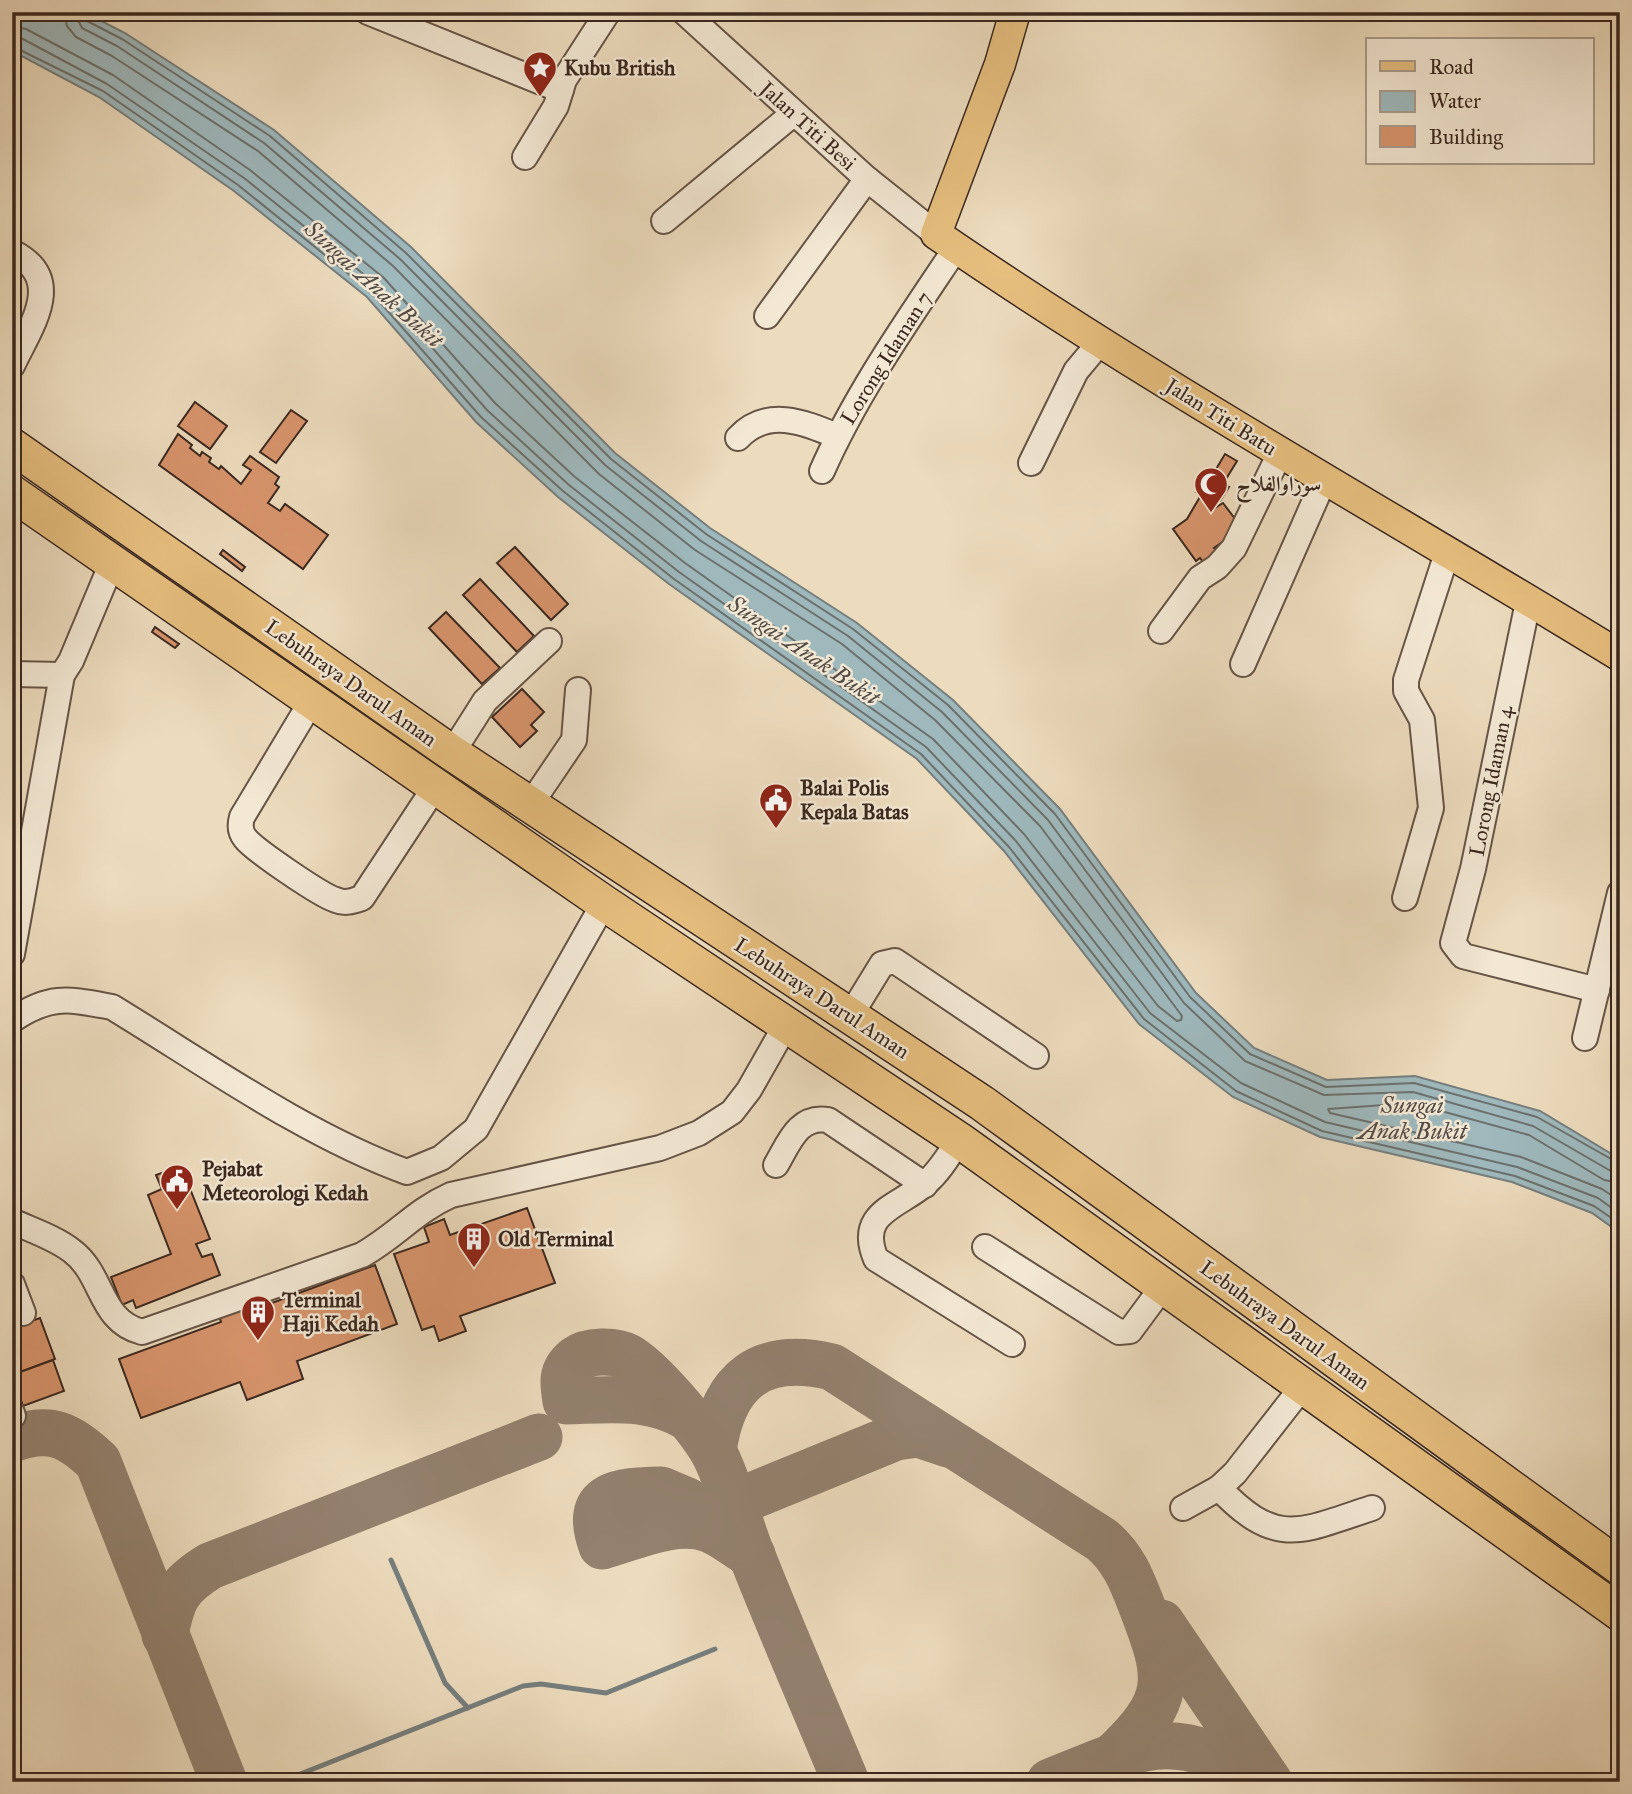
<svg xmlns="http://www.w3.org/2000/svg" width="1632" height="1794" font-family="'IM FELL Great Primer',Amiri,serif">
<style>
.water{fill:#9eb8bc;stroke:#767e7d;stroke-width:2}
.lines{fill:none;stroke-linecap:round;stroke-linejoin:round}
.shore{stroke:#6c706d;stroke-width:2}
.stream{stroke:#767e7d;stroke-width:5}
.taxiway{stroke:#93816e;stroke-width:47}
.building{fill:#d8946c;stroke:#3a271e;stroke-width:2}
.minor-casing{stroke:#665446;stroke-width:28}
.major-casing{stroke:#3a271e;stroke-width:33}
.highway-casing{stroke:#3a271e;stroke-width:38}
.minor{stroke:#f3e8d4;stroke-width:24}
.major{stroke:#e6be7e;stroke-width:30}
.highway{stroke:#e6be7e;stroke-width:35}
.labels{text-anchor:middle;stroke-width:5;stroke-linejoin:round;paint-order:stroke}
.poi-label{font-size:21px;font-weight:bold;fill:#3a271e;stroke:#f3e8d4;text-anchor:start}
.street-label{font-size:21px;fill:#3a271e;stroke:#f3e8d4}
.water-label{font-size:23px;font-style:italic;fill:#534b46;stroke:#f3e8d4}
</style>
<rect width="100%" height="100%" fill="#ecdbbd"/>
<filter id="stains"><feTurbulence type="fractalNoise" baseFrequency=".00286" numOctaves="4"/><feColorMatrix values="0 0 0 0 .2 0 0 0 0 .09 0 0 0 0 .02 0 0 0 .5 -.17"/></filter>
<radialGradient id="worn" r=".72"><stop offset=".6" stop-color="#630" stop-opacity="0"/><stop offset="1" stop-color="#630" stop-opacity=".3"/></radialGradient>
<path class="water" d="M 12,12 L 84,12 L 125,33 L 274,130 L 411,247 L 615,453 L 710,528 L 857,623 L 953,700 L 1060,809 L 1196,993 L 1254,1048 L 1327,1080 L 1415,1076 L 1540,1111 L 1620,1159 L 1620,1233 L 1592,1213 L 1512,1182 L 1320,1137 L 1233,1097 L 1139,1024 L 1004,851 L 917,759 L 669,584 L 558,497 L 476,422 L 367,297 L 234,191 L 99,97 L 12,51 Z"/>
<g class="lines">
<g class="shore">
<path d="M 74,12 L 82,28 L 117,46 L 264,143 L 400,259 L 605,465 L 701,541 L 848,636 L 942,712 L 1048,820 L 1184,1003 L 1245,1061 L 1324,1095 L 1413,1092 L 1533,1126 L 1609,1170 L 1620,1173"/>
<path d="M 83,12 L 87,21 L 122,39 L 270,136 L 406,253 L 611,459 L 706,534 L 853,629 L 948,705 L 1055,814 L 1190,997 L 1250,1054 L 1326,1087 L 1414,1083 L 1537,1117 L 1620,1164"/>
<path d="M 12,26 L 26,29 L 113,75 L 250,170 L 384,278 L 495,403 L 575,477 L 685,563 L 933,739 L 1024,834 L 1158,1006 L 1177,1021 L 1181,1020 L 1182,1016 L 1040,826 L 935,720 L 842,644 L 695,550 L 599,474 L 393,266 L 258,151 L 112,56 L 76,37 L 67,26 L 64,12"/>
<path d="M 12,37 L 21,38 L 107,84 L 244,178 L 377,285 L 487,410 L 569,485 L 679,572 L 926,747 L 1016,841 L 1150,1013 L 1241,1083 L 1325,1122 L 1517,1167 L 1598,1198 L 1620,1214"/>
<path d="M 12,46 L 103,91 L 238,185 L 371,292 L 481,417 L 563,491 L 674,579 L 921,754 L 1009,847 L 1144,1019 L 1236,1091 L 1322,1131 L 1515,1176 L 1594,1206 L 1620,1224"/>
<path d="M 1620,1183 L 1604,1180 L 1529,1135 L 1412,1103 L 1328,1109 L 1330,1113 L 1521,1157 L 1602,1189 L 1620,1201"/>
</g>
<g class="stream">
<path d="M 391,1560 L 445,1683 L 468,1708"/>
<path d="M 280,1782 L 523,1686 L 541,1684 L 606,1693 L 715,1649"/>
</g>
<g class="taxiway">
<path d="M 689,1418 C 649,1394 610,1400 566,1401 C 563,1383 561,1371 576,1359 C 588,1350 615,1350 628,1357 C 651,1370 699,1427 713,1451 C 730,1483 738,1522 752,1556 C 782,1632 815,1707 846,1782"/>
<path d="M 12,1439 C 50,1425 70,1435 98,1462 L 224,1782"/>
<path d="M 713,1451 C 723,1380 760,1350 832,1367 L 1102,1540 C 1123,1558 1131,1578 1141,1604 C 1170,1679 1174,1699 1113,1757"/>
<path d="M 661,1490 L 687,1501 L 752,1555 C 738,1547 724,1535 709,1529 C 675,1517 635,1537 602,1546 C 582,1492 619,1491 661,1490 Z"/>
<path d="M 702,1509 L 732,1504 L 896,1437 L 918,1434 L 948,1444"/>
<path d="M 1161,1623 L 1269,1782"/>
<path d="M 165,1635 C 172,1597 178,1586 210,1566 L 539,1437"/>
<path d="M 1050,1782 C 1139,1747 1172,1722 1261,1782"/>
</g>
</g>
<g class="building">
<path d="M 195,402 L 227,426 L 210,449 L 178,426 Z"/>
<path d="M 291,410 L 307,421 L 276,463 L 260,452 Z"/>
<path d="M 178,434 L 192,445 L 190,448 L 200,456 L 202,452 L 211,458 L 209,462 L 219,469 L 221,466 L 241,484 L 251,470 L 243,465 L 250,456 L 279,477 L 275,484 L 279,487 L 268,503 L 280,511 L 285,504 L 328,535 L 303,569 L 159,465 Z"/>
<path d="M 1225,454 L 1237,461 L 1223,484 L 1229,487 L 1220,501 L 1209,500 L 1205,506 L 1209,503 L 1213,509 L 1223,503 L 1242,528 L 1214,548 L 1220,556 L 1206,566 L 1200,558 L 1196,561 L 1173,529 L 1187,519 L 1201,495 L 1196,492 L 1198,488 L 1203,491 Z"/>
<path d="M 515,547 L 568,604 L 551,620 L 497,563 Z"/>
<path d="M 223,550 L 245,567 L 242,571 L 220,554 Z"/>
<path d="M 480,579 L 534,636 L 517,652 L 463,595 Z"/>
<path d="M 446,612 L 500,668 L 482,684 L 429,628 Z"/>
<path d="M 155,627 L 179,644 L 175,648 L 152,632 Z"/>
<path d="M 522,689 L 544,712 L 531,725 L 537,731 L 520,747 L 492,717 Z"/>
<path d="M 181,1166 L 210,1239 L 196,1244 L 202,1257 L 212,1254 L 220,1275 L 136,1308 L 133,1300 L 122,1305 L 111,1277 L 171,1254 L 148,1195 L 162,1189 L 156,1175 Z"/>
<path d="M 527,1208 L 555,1283 L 460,1316 L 466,1331 L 439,1341 L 434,1326 L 422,1330 L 394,1254 L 429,1242 L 424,1227 L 444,1219 L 450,1235 Z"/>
<path d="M 375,1265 L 397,1324 L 297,1361 L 303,1379 L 247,1400 L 240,1382 L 141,1418 L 119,1359 L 221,1322 L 218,1312 L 268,1294 L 272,1303 Z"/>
<path d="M 40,1318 L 55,1359 L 12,1375 L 12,1328 Z"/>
<path d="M 53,1360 L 64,1391 L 23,1406 L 12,1375 Z"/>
</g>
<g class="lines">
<g class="minor-casing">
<g id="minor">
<path d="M 368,12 L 561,90"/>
<path d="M 684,12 L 867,179 L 936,234"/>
<path d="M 525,157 L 556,106 L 564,80 L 608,12"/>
<path d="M 664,221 L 793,114"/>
<path d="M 12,252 C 67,279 30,327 12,366"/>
<path d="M 767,316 L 867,179"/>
<path d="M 738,438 C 767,407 803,422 837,436"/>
<path d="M 1031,463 L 1076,371 L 1101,341"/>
<path d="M 822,471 C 857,392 908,320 956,248"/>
<path d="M 1528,602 L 1473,869 L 1453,943 L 1463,956 L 1597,990"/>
<path d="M 1161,631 L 1200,578 L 1217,567 L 1234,548 L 1280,453"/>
<path d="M 1243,664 L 1324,480"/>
<path d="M 12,674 L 62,675"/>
<path d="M 311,702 L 242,817 C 240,824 240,832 245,838 C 254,850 322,896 336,900 C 345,904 353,901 362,898 L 435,787"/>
<path d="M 452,753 L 485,701 L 549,641"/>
<path d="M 530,805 L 574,740 L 578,690"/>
<path d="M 1405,898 L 1431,808 L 1422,720 L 1406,691 L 1406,680 L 1447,553"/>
<path d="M 12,954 L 62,675 L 71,661 L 112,563"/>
<path d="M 850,1016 L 882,964 L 895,961 L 1036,1056"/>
<path d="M 12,1020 C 51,994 68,999 112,1007 C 204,1063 307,1136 407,1172 L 441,1158 L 476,1129 L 604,903"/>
<path d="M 1585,1038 L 1620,893"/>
<path d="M 959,1140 C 949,1155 940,1171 926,1183 C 899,1207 856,1212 876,1259 L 1012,1344"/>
<path d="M 776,1165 C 789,1143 798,1115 828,1120 L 925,1185"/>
<path d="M 12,1221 C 31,1230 56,1238 72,1251 C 104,1275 99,1321 142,1332 L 362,1255 C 396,1236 415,1211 451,1195 L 660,1148 L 699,1133 L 732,1112 L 749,1090 L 787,1023"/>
<path d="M 985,1247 L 1119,1332 L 1130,1331 L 1164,1285"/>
<path d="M 12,1284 L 23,1313"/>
<path d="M 12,1413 L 13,1416"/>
<path d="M 1219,1488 C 1277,1549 1301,1531 1372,1508"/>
<path d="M 1183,1508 L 1219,1488 L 1235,1473 L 1303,1386"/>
</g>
</g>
<g class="major-casing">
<path id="major" d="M 1015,12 L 1000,64 L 936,234 C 1157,386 1392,516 1620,656"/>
</g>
<g class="highway-casing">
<g id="highway">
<path d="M 12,446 L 452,753 L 982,1103 L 1620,1567"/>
<path d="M 12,493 L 604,903 L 959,1140 L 1620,1613"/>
</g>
</g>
<use href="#minor" class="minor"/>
<use href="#major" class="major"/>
<use href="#highway" class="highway"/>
</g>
<defs>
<g id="sight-pin" transform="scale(1.75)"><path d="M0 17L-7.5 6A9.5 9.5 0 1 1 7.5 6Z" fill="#8f2418" stroke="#f3e8d4"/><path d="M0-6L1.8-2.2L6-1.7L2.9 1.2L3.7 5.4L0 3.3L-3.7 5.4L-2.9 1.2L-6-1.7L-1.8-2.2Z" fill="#fff"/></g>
<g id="mosque-pin" transform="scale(1.75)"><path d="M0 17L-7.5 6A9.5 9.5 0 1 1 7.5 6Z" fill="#8f2418" stroke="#f3e8d4"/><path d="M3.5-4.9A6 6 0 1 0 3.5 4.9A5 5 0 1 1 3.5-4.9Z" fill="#fff"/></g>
<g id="civic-pin" transform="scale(1.75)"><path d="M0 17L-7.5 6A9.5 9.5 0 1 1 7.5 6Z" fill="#8f2418" stroke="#f3e8d4"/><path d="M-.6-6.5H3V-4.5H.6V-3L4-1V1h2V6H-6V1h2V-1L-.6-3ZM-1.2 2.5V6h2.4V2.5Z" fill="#fff"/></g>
<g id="building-pin" transform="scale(1.75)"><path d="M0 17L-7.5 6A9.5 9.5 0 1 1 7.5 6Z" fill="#8f2418" stroke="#f3e8d4"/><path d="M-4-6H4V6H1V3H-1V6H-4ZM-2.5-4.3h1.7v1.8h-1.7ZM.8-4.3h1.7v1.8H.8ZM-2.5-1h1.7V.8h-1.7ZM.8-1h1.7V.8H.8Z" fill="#fff"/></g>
</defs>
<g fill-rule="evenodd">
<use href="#sight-pin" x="540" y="68"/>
<use href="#mosque-pin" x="1211" y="484"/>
<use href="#civic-pin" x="776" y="800"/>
<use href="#civic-pin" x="177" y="1181"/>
<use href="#building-pin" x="474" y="1239"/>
<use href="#building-pin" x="258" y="1312"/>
</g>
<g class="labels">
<g class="poi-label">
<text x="564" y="75">Kubu British</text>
<text x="1236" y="491">سوراوالفلاح</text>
<text x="800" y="795">Balai Polis<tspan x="800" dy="24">Kepala Batas</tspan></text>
<text x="202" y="1176">Pejabat<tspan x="202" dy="24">Meteorologi Kedah</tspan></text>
<text x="498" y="1246">Old Terminal</text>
<text x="282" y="1307">Terminal<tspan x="282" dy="24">Haji Kedah</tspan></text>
</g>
<g class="street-label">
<text transform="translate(808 126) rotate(42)" y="7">Jalan Titi Besi</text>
<text transform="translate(886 358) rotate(-58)" y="7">Lorong Idaman 7</text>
<text transform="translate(1221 417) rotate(32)" y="7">Jalan Titi Batu</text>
<text transform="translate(351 683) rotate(35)" y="7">Lebuhraya Darul Aman</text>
<text transform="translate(1491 781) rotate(-79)" y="7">Lorong Idaman 4</text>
<text transform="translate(822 998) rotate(33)" y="7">Lebuhraya Darul Aman</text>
<text transform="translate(1285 1325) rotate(36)" y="7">Lebuhraya Darul Aman</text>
</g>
<g class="water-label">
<text transform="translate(374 284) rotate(42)" y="8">Sungai Anak Bukit</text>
<text transform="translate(804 650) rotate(34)" y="8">Sungai Anak Bukit</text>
<text x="1412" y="1113">Sungai<tspan x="1412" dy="26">Anak Bukit</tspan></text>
</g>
</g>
<rect width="1632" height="1794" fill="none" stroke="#ecdbbd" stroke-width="42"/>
<rect x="14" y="14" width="1604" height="1766" fill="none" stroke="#3a271e" stroke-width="3.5"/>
<rect x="21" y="21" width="1590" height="1752" fill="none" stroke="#3a271e" stroke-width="2"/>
<rect x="1366" y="38" width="228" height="126" fill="#f3e8d4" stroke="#a99b8b" stroke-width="2"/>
<rect x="1380" y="61" width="35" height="10" fill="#e6be7e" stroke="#a99b8b" stroke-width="2"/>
<text x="1429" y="74" font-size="21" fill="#3a271e">Road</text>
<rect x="1380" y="91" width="35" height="21" fill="#9eb8bc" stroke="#a99b8b" stroke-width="2"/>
<text x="1429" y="108" font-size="21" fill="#3a271e">Water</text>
<rect x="1380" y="126" width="35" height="21" fill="#d8946c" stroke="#a99b8b" stroke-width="2"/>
<text x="1429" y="144" font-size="21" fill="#3a271e">Building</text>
<rect width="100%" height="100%" filter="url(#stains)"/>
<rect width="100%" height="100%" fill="url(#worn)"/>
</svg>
